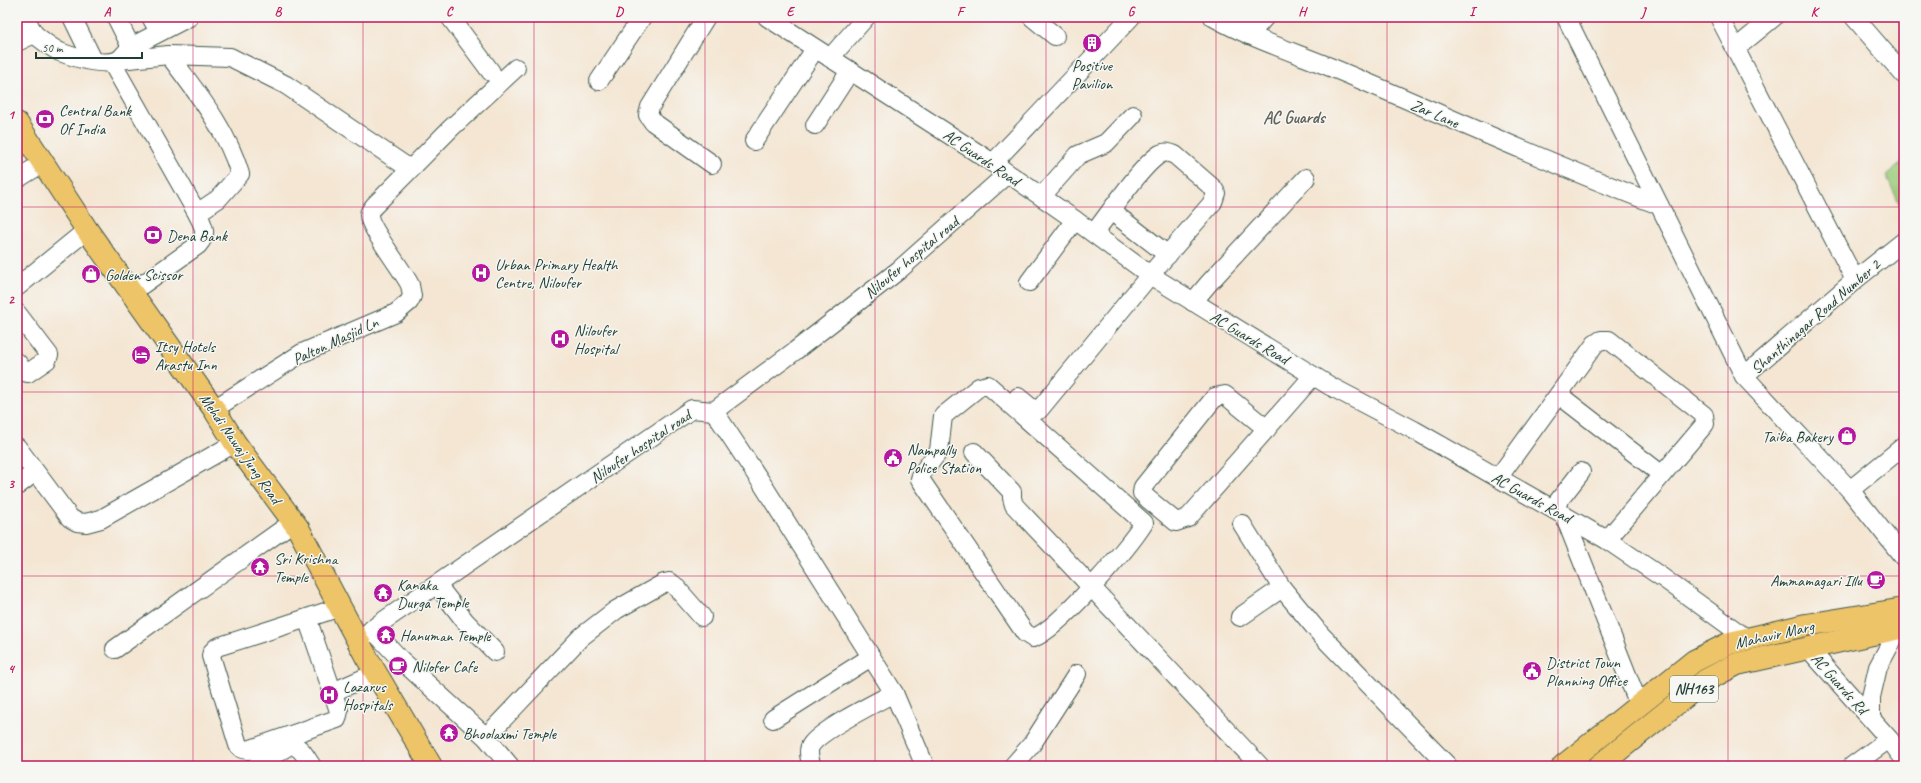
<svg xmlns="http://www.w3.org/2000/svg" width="1921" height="783" font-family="Caveat,sans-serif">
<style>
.green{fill:#9ccc7b;stroke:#5e8458}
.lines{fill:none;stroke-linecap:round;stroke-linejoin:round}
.minor-casing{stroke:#3f564c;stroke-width:20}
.major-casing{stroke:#3f564c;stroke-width:24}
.highway-casing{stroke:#3f564c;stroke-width:24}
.minor{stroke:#fff;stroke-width:18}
.major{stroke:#eec469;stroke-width:22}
.highway{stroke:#eec469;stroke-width:22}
.grid{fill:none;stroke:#c2185b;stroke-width:1;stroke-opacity:0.55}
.labels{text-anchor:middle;stroke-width:3;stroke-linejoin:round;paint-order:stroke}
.shield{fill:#f6f6f2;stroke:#60746d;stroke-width:1}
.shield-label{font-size:15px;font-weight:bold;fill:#1f3d34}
.poi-label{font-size:16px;fill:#1f3d34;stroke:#f6f6f2;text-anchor:start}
.street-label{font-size:16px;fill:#1f3d34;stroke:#f6f6f2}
.neighbourhood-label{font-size:17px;font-weight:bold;fill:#63635b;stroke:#f6f6f2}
.neatline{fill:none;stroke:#c2185b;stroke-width:1.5}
.grid-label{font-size:13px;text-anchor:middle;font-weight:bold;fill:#c2185b}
</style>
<rect width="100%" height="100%" fill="#f6f6f2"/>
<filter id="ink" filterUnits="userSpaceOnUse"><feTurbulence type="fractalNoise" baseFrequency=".025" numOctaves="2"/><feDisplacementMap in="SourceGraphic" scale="8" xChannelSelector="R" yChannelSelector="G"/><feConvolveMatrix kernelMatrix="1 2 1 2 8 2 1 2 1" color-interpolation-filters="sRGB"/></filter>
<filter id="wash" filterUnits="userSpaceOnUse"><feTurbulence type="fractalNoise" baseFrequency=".012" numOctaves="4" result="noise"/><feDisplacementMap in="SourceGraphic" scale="16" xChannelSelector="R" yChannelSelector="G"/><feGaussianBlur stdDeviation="0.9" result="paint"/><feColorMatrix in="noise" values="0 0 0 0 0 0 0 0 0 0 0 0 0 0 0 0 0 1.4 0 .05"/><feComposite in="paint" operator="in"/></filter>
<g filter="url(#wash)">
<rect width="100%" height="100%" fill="#f4e6d3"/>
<path class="green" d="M 1904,161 L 1904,213 L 1886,176 Z"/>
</g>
<g filter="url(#ink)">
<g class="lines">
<g class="minor-casing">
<g id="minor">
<path d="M 25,17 L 34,34"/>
<path d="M 72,17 L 93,60"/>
<path d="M 116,17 L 131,47"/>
<path d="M 151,17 L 159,32"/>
<path d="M 450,17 L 491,72"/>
<path d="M 706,17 L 650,107 L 648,115 L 653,122 L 712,164"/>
<path d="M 767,17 L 993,163 L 1075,220 L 1150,275 L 1330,386 L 1414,430 L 1607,540 L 1663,578 L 1746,638"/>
<path d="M 1032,17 L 1055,36"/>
<path d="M 1213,17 C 1252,39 1294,52 1335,69 C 1443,114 1549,164 1659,205"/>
<path d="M 1566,17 L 1744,376 L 1850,490 L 1904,558"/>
<path d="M 1719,17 L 1855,280"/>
<path d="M 1854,17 L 1904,75"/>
<path d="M 1249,35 L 1265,17"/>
<path d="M 17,42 L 34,34 C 42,40 51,48 60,52 C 76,58 103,67 119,60 L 169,55 L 230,57 L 286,85 L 410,169"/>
<path d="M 1735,49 L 1774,17"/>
<path d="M 169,55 C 196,92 227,129 240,174 L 218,199 L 197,213"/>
<path d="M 830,58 L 866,17"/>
<path d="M 119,60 L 131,47 L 189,17"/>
<path d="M 112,63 L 197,213 C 203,226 209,232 198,245 L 132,292"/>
<path d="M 599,81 L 642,17"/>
<path d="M 815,125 L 850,71"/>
<path d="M 754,141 L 815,49"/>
<path d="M 993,163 L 1131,17"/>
<path d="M 17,179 L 43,163"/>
<path d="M 1042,196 L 1078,155 L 1106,143 L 1133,115"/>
<path d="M 1111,211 L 1168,255"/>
<path d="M 1029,282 L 1075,220"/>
<path d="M 17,287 L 87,230"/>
<path d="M 1193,302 L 1209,283 L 1306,178"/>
<path d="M 17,313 L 49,355 L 47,360 L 28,373 L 24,372 L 17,362"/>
<path d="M 1744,376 L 1855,280 L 1904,241"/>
<path d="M 988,385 L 1144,523 C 1129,547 1058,630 1033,638 L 1025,633 L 920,479 L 922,473 L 939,451 L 943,416 L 979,387 Z"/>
<path d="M 1559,395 L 1661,474"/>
<path d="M 1018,397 L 1035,411 L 1039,410 L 1150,275 L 1213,202 L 1216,193 L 1213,188 L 1175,155 C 1170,153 1166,151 1160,154 C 1141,166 1109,214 1094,233"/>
<path d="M 214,409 L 302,353 L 396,313 L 409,302 L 412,296 L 410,285 C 403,270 369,228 369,215 C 369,210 377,203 380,200 L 451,128 L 516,68"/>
<path d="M 714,411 L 763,485 L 894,693 L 925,766"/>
<path d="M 1267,429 L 1225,395 L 1215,397 L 1143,487 L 1142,493 L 1148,499 L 1176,522 L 1188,518 L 1313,376"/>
<path d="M 17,447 L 70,518 L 77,522 L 86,523 L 101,519 L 235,443"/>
<path d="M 974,452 L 1012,492 L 1012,498 L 1014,505 L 1260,766"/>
<path d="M 1498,478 L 1595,344 L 1601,340 L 1609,340 L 1704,415 L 1705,424 L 1607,540"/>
<path d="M 17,486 L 35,472"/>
<path d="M 1850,490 L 1904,446"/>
<path d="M 1553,508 L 1581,472"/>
<path d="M 1564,515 L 1639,705"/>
<path d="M 1242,524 L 1282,588 L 1321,635 L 1448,766"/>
<path d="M 437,585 L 465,621 L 495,652"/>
<path d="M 1240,617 L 1282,588"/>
<path d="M 307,618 L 339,711 L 337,719 L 248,750 L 242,749 L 238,745 L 211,656 L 212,652 L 217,647 C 258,634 299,621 340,607"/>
<path d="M 372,629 L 401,660 L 486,737 L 510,766"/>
<path d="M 358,641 L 379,624 L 692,409 L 714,411 L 795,351 L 899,270 L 1007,174"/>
<path d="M 1808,648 L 1889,739 L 1904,759"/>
<path d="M 115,649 L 293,522"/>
<path d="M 333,692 L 376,673"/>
<path d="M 1871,718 L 1871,697 L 1878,667 L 1899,628"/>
<path d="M 773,719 L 871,657"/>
<path d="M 486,737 L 581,637 L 616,610 L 664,583 L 669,582 L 674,585 L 702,617"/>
<path d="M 256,766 L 290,745 C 301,745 306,758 312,766"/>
<path d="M 812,766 C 810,761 807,750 811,745 C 821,730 875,703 894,693"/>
<path d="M 1013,766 L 1032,744 L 1077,674"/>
<path d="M 1852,766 L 1889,739"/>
</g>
</g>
<g class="major-casing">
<path id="major" d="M 17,123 L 87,230 L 214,409 L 235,443 L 298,528 L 367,658 L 431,766"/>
</g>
<g class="highway-casing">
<g id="highway">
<path d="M 1563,766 L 1694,661 L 1730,643 L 1806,625 L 1904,609"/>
<path d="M 1599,766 L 1706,680 L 1737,664 L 1904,627"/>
</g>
</g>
<use href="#minor" class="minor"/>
<use href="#major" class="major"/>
<use href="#highway" class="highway"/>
</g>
</g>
<path class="grid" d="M 193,17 L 193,766M 363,17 L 363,766M 534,17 L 534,766M 705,17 L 705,766M 875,17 L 875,766M 1046,17 L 1046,766M 1216,17 L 1216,766M 1387,17 L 1387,766M 1558,17 L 1558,766M 1728,17 L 1728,766M 17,207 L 1904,207M 17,392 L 1904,392M 17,576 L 1904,576"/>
<defs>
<g id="building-disc" transform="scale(1)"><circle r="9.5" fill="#b5179e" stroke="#f6f6f2"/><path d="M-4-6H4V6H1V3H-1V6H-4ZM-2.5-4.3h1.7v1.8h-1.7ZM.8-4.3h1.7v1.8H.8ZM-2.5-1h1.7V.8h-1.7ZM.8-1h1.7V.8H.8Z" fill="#fff"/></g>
<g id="bank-disc" transform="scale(1)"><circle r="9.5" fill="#b5179e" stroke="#f6f6f2"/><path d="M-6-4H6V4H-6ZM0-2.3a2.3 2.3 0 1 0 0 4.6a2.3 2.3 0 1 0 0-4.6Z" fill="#fff"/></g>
<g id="hospital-disc" transform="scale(1)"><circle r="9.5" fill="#b5179e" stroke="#f6f6f2"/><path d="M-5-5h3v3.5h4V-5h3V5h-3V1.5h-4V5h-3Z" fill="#fff"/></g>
<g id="shop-disc" transform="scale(1)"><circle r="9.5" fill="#b5179e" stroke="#f6f6f2"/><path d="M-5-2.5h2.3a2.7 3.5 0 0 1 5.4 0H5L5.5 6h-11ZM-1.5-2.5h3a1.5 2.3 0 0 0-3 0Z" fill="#fff"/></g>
<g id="hotel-disc" transform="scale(1)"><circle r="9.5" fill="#b5179e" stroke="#f6f6f2"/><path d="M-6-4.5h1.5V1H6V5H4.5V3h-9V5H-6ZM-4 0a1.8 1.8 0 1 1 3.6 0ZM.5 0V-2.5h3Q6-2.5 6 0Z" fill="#fff"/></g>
<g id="civic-disc" transform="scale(1)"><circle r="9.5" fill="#b5179e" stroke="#f6f6f2"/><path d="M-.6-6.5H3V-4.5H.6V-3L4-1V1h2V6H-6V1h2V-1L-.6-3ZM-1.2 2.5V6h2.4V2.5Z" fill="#fff"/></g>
<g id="temple-disc" transform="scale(1)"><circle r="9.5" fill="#b5179e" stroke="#f6f6f2"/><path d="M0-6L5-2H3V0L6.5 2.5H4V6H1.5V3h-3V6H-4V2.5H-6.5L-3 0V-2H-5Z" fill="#fff"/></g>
<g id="cafe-disc" transform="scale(1)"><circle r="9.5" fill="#b5179e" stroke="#f6f6f2"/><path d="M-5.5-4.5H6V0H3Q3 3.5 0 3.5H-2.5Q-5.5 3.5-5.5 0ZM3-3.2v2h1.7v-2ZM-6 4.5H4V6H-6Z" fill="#fff"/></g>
</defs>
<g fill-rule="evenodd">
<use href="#building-disc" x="1092" y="43"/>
<use href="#bank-disc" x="45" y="119"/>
<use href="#bank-disc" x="153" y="235"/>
<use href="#hospital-disc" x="481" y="273"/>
<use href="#shop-disc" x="91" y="274"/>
<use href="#hospital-disc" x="560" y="339"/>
<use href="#hotel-disc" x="141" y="355"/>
<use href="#shop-disc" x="1847" y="436"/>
<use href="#civic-disc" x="893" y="458"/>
<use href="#temple-disc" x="260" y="567"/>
<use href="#cafe-disc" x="1876" y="580"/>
<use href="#temple-disc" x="383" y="593"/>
<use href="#temple-disc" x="386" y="635"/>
<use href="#cafe-disc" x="398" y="666"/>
<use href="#civic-disc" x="1532" y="671"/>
<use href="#hospital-disc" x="329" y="695"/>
<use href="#temple-disc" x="449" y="733"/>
</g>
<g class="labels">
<rect class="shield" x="1670" y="676" width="48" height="26" rx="3"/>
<g class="shield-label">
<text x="1694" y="694">NH163</text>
</g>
<g class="poi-label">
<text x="1092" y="71" text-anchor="middle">Positive<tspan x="1092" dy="18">Pavilion</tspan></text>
<text x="59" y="116">Central Bank<tspan x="59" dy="18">Of India</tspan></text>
<text x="167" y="241">Dena Bank</text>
<text x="495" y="270">Urban Primary Health<tspan x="495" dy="18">Centre, Niloufer</tspan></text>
<text x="105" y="280">Golden Scissor</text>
<text x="574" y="336">Niloufer<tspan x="574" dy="18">Hospital</tspan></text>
<text x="155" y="352">Itsy Hotels<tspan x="155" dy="18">Arastu Inn</tspan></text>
<text x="1833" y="442" text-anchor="end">Taiba Bakery</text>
<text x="907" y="455">Nampally<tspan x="907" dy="18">Police Station</tspan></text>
<text x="274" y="564">Sri Krishna<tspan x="274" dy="18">Temple</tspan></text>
<text x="1862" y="586" text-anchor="end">Ammamagari Illu</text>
<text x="397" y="590">Kanaka<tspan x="397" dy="18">Durga Temple</tspan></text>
<text x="400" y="641">Hanuman Temple</text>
<text x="1546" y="668">District Town<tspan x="1546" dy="18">Planning Office</tspan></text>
<text x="412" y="672">Nilofer Cafe</text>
<text x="343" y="692">Lazarus<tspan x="343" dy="18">Hospitals</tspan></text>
<text x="463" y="739">Bhoolaxmi Temple</text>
</g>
<g class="street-label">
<text transform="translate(1435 113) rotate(23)" y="6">Zar Lane</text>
<text transform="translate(982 157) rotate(34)" y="6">AC Guards Road</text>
<text transform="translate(911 257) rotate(-40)" y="6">Niloufer hospital road</text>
<text transform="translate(1815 316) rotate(-41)" y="6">Shanthinagar Road Number 2</text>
<text transform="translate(1250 337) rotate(31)" y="6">AC Guards Road</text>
<text transform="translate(335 340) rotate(-25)" y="6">Palton Masjid Ln</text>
<text transform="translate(640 446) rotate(-34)" y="6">Niloufer hospital road</text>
<text transform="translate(241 448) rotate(55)" y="6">Mehdi Nawaj Jung Road</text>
<text transform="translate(1532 497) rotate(29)" y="6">AC Guards Road</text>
<text transform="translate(1774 634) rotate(-13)" y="6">Mahavir Marg</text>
<text transform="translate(1840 683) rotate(48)" y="6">AC Guards Rd</text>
</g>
<g class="neighbourhood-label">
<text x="1294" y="123">AC Guards</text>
</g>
</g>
<rect width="1921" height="783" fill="none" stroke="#f6f6f2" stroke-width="44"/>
<path d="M36 52v6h106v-6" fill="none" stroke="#1f3d34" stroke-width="2"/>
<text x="42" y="52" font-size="12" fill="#1f3d34" stroke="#f6f6f2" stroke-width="3" paint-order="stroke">50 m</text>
<rect x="22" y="22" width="1877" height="739" class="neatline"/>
<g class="grid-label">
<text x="107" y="16">A</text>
<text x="278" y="16">B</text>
<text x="449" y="16">C</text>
<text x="619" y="16">D</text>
<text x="790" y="16">E</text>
<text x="960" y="16">F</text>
<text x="1131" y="16">G</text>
<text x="1302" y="16">H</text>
<text x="1472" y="16">I</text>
<text x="1643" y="16">J</text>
<text x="1814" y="16">K</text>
<text x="11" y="119">1</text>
<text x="11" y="304">2</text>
<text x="11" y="488">3</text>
<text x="11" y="673">4</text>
</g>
</svg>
